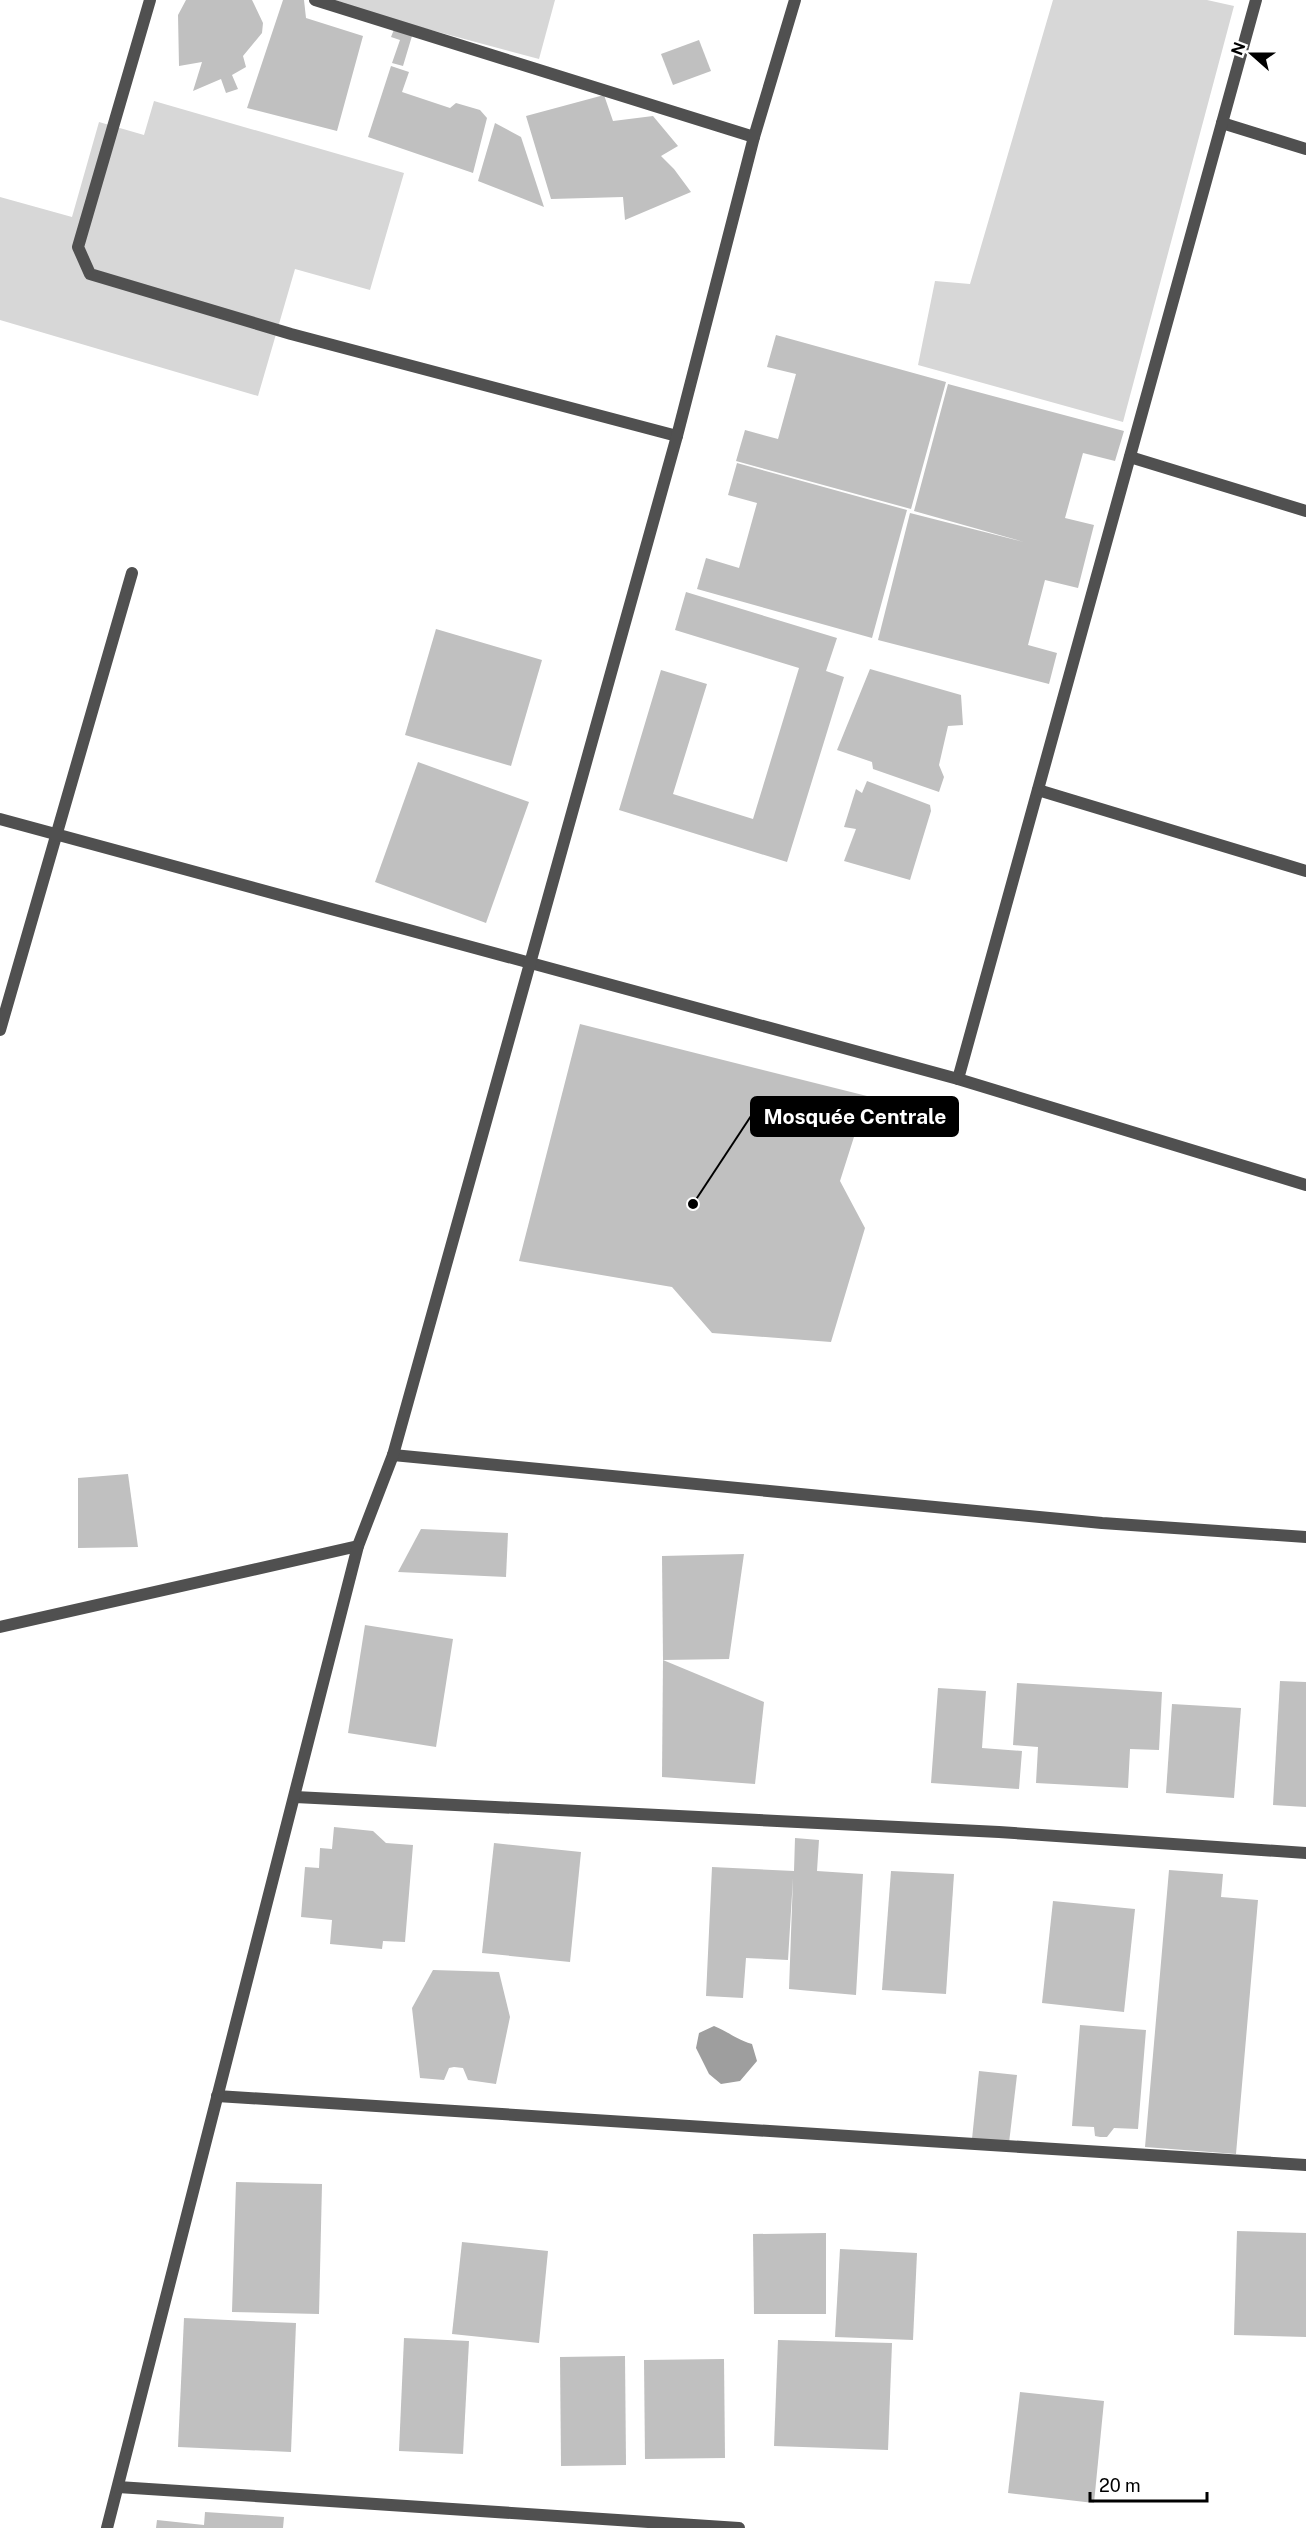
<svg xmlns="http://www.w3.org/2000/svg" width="1306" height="2528" font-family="'Public Sans',sans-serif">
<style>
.green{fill:#d7d7d7}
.water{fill:#9e9e9e}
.building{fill:#c0c0c0}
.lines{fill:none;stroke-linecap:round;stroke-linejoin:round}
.lane{stroke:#505050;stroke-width:12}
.street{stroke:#505050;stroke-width:12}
.leader{fill:none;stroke:#000;stroke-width:2}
.callout-dot{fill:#000;stroke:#fff;stroke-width:2}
.callout{fill:#000;stroke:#000;stroke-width:2}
.callout-label{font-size:21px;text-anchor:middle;font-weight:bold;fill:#fff}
</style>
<rect width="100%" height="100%" fill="#fff"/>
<g class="green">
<path d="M 319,0 L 555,0 L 539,59 Z"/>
<path d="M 1053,0 L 1207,0 L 1234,6 L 1123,422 L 918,365 L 935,281 L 970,284 Z"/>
<path d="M 154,101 L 404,173 L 370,290 L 295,269 L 258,396 L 0,320 L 0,197 L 72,217 L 99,122 L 144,135 Z"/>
</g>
<path class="water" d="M 714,2026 C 729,2032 735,2039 752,2044 L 757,2061 L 740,2081 L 721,2084 L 709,2074 L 696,2048 L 699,2033 Z"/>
<g class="building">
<path d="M 186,0 L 252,0 L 254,4 L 263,23 L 262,33 L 243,56 L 246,67 L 232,75 L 238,89 L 226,93 L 221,79 L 193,91 L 202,62 L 179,66 L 178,15 Z"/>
<path d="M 283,0 L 304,0 L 306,18 L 363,36 L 337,131 L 247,108 Z"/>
<path d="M 395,27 L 412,36 L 403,66 L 392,63 L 400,40 L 391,37 Z"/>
<path d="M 699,40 L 711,71 L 673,85 L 661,54 Z"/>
<path d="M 391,66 L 409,72 L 402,92 L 450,108 L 456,103 L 480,110 L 487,118 L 473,173 L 368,137 Z"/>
<path d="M 604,95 L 613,121 L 653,116 L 678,146 L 661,156 L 674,169 L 691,192 L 625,220 L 623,197 L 551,199 L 526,116 Z"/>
<path d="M 495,123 L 521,137 L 544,207 L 478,181 Z"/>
<path d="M 776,335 L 946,382 L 911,509 L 736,461 L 745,430 L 778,439 L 796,374 L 767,367 Z"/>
<path d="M 948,384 L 1124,431 L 1115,461 L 1083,453 L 1065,518 L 1094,525 L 1078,588 L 1045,580 L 1028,645 L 1057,653 L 1049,684 L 878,640 L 910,513 L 1024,542 L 914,511 Z"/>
<path d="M 737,463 L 907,510 L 872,638 L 697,589 L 706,558 L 739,568 L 757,503 L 728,495 Z"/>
<path d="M 686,592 L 837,638 L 826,671 L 844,677 L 787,862 L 619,810 L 661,670 L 707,684 L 673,794 L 753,819 L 799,668 L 675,630 Z"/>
<path d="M 436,629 L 542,660 L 511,766 L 405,735 Z"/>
<path d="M 870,669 L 961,695 L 963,725 L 948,726 L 939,765 L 944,777 L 939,792 L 873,769 L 872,762 L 837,750 Z"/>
<path d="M 418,762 L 529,802 L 486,923 L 375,882 Z"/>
<path d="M 867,781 L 930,805 L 931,811 L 910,880 L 844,861 L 856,829 L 844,827 L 856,789 L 862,793 Z"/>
<path d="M 580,1024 L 867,1096 L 840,1181 L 865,1228 L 831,1342 L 712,1333 L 672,1287 L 519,1261 Z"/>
<path d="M 128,1474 L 138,1547 L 78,1548 L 78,1478 Z"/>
<path d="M 421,1529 L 508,1533 L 506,1577 L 398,1572 Z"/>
<path d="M 744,1554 L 729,1659 L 663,1660 L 662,1556 Z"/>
<path d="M 365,1625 L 453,1639 L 436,1747 L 348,1733 Z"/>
<path d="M 663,1660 L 764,1702 L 755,1784 L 662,1777 Z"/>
<path d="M 1280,1681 L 1306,1682 L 1306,1807 L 1273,1805 Z"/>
<path d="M 1017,1683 L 1162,1692 L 1159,1750 L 1130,1749 L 1128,1788 L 1036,1783 L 1038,1747 L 1013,1745 Z"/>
<path d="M 938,1688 L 986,1691 L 982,1748 L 1022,1751 L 1019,1789 L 931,1783 Z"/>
<path d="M 1172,1704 L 1241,1708 L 1234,1798 L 1166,1793 Z"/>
<path d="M 334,1827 L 373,1831 L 386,1843 L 413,1845 L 405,1942 L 383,1941 L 382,1949 L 330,1944 L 332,1920 L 301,1917 L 305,1867 L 319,1868 L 320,1848 L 332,1849 Z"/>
<path d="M 795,1838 L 819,1840 L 817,1871 L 863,1874 L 856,1995 L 789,1989 L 793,1878 L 788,1960 L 746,1958 L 743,1998 L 706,1996 L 712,1867 L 794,1871 Z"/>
<path d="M 494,1843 L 581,1852 L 570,1962 L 482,1953 Z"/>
<path d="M 1169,1870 L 1223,1874 L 1221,1897 L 1258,1900 L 1236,2154 L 1145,2147 Z"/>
<path d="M 891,1871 L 954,1874 L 946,1994 L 882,1990 Z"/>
<path d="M 1053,1901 L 1135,1909 L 1124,2012 L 1042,2003 Z"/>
<path d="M 433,1970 L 499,1972 L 510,2017 L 496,2084 L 468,2080 L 463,2068 L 454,2067 L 449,2068 L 444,2080 L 420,2078 L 412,2008 Z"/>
<path d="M 1080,2025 L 1146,2030 L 1138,2129 L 1114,2128 L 1107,2137 L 1100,2137 L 1095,2136 L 1094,2127 L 1072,2126 Z"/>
<path d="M 979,2071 L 1017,2075 L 1009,2143 L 972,2139 Z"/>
<path d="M 236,2182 L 322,2184 L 319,2314 L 232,2312 Z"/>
<path d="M 1237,2231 L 1306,2233 L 1306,2337 L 1234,2335 Z"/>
<path d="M 826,2233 L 826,2314 L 754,2314 L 753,2234 Z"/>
<path d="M 462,2242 L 548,2251 L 539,2343 L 452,2334 Z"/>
<path d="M 840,2249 L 917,2253 L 913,2340 L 835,2337 Z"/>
<path d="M 184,2318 L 296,2323 L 291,2452 L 178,2447 Z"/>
<path d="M 404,2338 L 469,2341 L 463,2454 L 399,2451 Z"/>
<path d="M 778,2340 L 892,2343 L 888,2450 L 774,2446 Z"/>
<path d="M 625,2356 L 626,2465 L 561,2466 L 560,2357 Z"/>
<path d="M 724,2359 L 725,2458 L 645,2459 L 644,2360 Z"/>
<path d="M 1020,2392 L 1104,2401 L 1094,2503 L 1008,2493 Z"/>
<path d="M 205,2512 L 284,2517 L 283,2528 L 156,2528 L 157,2520 L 204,2525 Z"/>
</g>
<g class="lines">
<g class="lane">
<path d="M 150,0 L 78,247 L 90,274 L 291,334 L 677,436"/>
<path d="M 315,0 L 754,137"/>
<path d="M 0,1030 L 132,573"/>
</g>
<g class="street">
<path d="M 1222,123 L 1306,149"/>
<path d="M 1130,457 L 1306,511"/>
<path d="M 1038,790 L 1306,871"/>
<path d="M 0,819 L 958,1079 L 1306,1185"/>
<path d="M 958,1079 L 1256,0"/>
<path d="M 393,1455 L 1102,1523 L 1306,1537"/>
<path d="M 0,1627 L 358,1546"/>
<path d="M 295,1797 L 999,1832 L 1306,1853"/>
<path d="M 217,2096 L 1306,2165"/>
<path d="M 118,2487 L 739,2528"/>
<path d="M 107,2528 L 358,1546 L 393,1455 L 677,436 L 754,137 L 795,0"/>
</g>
</g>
<path class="leader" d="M693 1204L751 1116"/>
<circle class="callout-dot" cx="693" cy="1204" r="6"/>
<rect class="callout" x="751" y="1097" width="207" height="39" rx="6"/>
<g class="callout-label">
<text x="855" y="1124">Mosquée Centrale</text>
</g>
<g transform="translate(1252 54) rotate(291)" stroke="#ffffff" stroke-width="4.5" paint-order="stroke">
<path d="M0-4.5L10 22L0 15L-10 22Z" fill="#000000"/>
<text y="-9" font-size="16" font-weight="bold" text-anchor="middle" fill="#000000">N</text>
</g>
<path d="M1090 2492v9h117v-9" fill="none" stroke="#000000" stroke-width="3"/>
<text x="1099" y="2492" font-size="18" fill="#000000" stroke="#ffffff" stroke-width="4.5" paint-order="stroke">20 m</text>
</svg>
